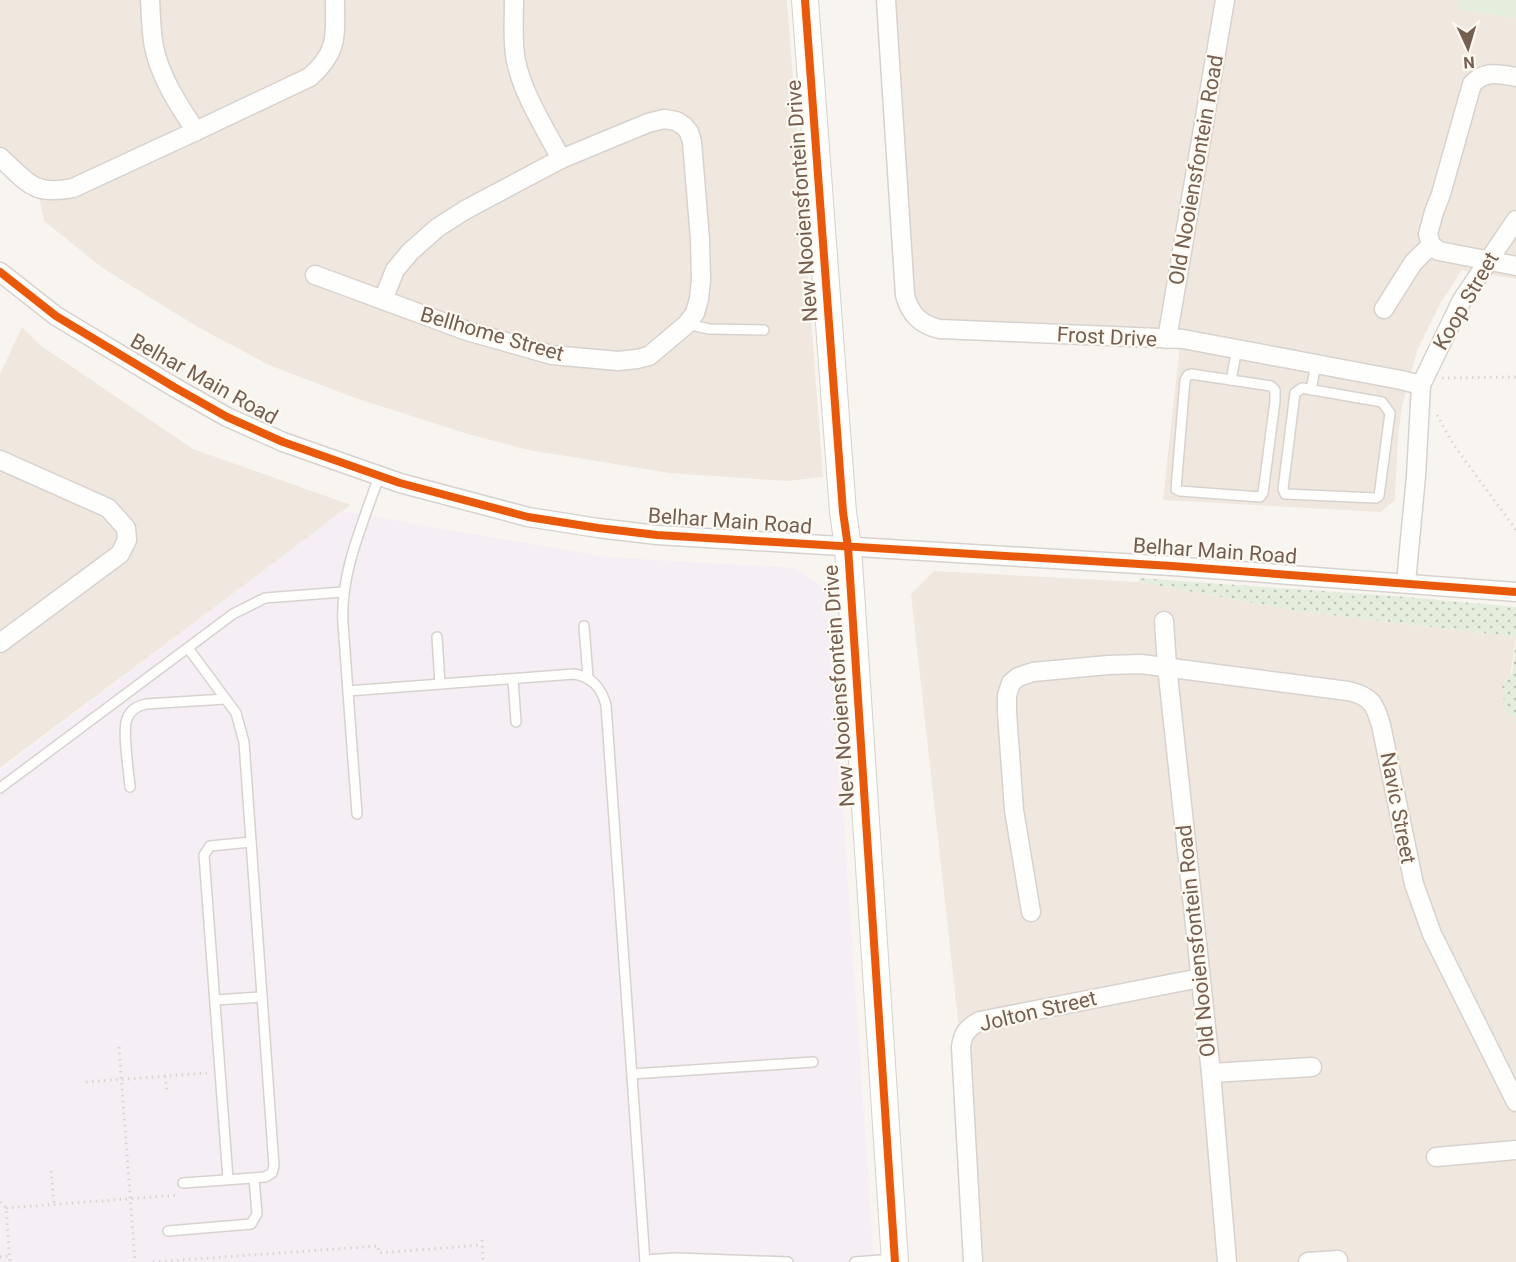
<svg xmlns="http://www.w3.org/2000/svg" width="1516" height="1262" font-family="Roboto,sans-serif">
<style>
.residential{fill:#f0e8de}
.education{fill:#f5eef4}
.grass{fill:url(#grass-dots)}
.green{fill:#e5eedc}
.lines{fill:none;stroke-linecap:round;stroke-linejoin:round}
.lane-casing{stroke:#d7d2ce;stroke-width:12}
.street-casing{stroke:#d7d2ce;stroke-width:21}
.secondary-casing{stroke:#d6d1ca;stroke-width:28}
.path{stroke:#dad5d0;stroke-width:3;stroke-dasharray:1.5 4.5;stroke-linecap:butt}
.lane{stroke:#fefefd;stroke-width:9}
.street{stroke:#fefefd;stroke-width:18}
.secondary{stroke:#fefefd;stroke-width:26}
.cycleway-casing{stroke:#fefaf2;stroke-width:11}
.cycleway{stroke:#e8590c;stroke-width:8}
.labels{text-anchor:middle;stroke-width:4.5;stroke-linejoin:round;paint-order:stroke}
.street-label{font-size:21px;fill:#755f50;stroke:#fefaf2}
</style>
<defs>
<pattern id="grass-dots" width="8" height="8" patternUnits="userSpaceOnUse" patternTransform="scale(1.5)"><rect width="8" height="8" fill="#e5eedc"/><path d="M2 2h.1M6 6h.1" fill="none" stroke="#bec4b5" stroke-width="1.8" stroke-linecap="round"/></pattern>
</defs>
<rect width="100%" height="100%" fill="#f8f5f0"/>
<g class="residential">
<path d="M 0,0 L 787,0 L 823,477 L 788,481 L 669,473 L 529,450 L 471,435 L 355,398 L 269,365 L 196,326 L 104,269 L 44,221 L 38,191 L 0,159 Z"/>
<path d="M 884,0 L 1459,0 L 1458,9 L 1516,18 L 1516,279 L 1462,270 L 1440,304 L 1417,351 L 1402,407 L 1398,436 L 1395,500 L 1381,512 L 1163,500 L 1180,343 L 940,331 L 910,314 Z"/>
<path d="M 22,327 L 40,345 L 193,449 L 351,505 L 0,768 L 0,374 Z"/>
<path d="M 934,571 L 1139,582 L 1298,611 L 1516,637 L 1505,711 L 1516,722 L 1516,1262 L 975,1262 L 961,1047 L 911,594 Z"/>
</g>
<path class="education" d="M 342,511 L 605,557 L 795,568 L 825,588 L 829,607 L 874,1262 L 0,1262 L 0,770 Z"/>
<g class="grass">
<path d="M 1139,578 L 1407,597 L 1516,607 L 1516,637 L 1298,611 L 1139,582 Z"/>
<path d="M 1516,641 L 1516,722 L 1505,711 L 1502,684 L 1512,674 Z"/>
</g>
<path class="green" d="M 1459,0 L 1516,0 L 1516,18 L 1457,9 Z"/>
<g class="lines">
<g class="lane-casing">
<g id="lane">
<path d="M 687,324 L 709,329 L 764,330"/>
<path d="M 1191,374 L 1271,386 L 1275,390 L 1275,401 L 1263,493 L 1260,497 L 1180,491 L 1176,489 L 1185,380 L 1188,375 Z"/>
<path d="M 1231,380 L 1237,349"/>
<path d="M 1302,388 L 1382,402 L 1390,413 L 1379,496 L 1376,498 L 1285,494 L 1283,489 L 1295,393 Z"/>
<path d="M 1311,390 L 1316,364"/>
<path d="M 584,626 L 588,677"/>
<path d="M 437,637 L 440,684"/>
<path d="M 513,679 L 516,722"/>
<path d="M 348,691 L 574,674 C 592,677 601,687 606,705 L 645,1262"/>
<path d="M 130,787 C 129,772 122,731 127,719 C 130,710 137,706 146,704 L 225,699"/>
<path d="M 0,788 L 233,614 L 265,598 L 343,592"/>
<path d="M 357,814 L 343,624 C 340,572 363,524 379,476"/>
<path d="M 215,1000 L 262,997"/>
<path d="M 632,1074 L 813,1062"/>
<path d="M 228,1179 L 204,855 L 210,846 L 251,842"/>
<path d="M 183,1183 L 265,1177 L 272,1173 L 274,1166 L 244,742 L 236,713 L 188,648"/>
<path d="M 168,1231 L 251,1224 L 257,1214 L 254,1178"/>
<path d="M 645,1260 L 676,1258 L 788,1262"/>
<path d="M 855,1262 L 894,1259"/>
</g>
</g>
<g class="street-casing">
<g id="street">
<path d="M 150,0 C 151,15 151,32 154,47 C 160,77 179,106 196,131 L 310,77 C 339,51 335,36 335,0"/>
<path d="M 514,0 C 514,20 512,41 516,61 C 523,95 545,128 561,159"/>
<path d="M 886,0 L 905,295 C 910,315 921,325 940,329 L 1183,339 L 1401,380 L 1421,385 L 1416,476 L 1406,582"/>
<path d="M 1516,77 C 1499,74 1485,70 1472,84 L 1441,194 L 1434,212 L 1428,234 L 1431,245 L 1439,251 L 1516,266"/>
<path d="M 0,157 C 27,182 33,196 73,188 L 196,131"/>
<path d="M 0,272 L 56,316 L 174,387 L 227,417 L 283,442 L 400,483 L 528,517 L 598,528 L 657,535 L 1172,566 L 1516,592"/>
<path d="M 315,275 L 383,300 L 395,270 L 410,252 L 437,228 L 465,210 L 561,159 L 648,123 L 664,119 L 676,121 L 684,126 L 689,132 L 692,142 L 700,239 L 701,280 L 699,299 L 695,313 L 687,324 L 649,356 L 637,359 L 618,361 L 552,355 L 467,331 L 383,300"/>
<path d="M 1384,309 L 1413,263 L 1431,245"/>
<path d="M 1167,339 L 1225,0"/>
<path d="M 1421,385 L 1462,300 L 1516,220"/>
<path d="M 0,460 L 108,508 L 126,528 L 127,540 L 120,554 L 0,643"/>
<path d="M 1164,621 L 1167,666 L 1211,1073 L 1227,1262"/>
<path d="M 1031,912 L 1014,810 L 1007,712 L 1007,695 L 1011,683 L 1018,677 L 1033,672 L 1108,665 L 1141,664 L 1348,691 C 1371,696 1375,704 1381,725 L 1414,884 L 1432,934 L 1516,1102"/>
<path d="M 1211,1073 L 1312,1067"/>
<path d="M 1436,1157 L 1516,1150"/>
<path d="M 973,1262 L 961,1047 C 963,1033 967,1028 980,1021 L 1200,978"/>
<path d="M 1308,1262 L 1338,1260"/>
</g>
</g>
<g class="secondary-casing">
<path id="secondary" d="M 805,0 L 843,512 L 848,547 L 895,1262"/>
</g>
<g class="path">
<path d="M 1442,378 L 1516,377"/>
<path d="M 1437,415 L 1453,444 L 1516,530"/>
<path d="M 119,1047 L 135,1262"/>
<path d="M 165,1076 L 167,1091"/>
<path d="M 86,1082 L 207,1073"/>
<path d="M 51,1171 L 54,1204"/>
<path d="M 0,1202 L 6,1208 L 10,1262"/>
<path d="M 6,1208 L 179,1195"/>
<path d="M 482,1240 L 483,1262"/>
<path d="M 0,1257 L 9,1256"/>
<path d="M 153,1262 L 378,1246 L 379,1253 L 482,1245"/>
</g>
<use href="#lane" class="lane"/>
<use href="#street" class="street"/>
<use href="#secondary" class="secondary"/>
<g class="cycleway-casing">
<g id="cycleway">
<path d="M 805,0 L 843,512 L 848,547 L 895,1262"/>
<path d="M 0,272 L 56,316 L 174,387 L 227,417 L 283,442 L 400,483 L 528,517 L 598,528 L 657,535 L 1172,566 L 1516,592"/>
</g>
</g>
<use href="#cycleway" class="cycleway"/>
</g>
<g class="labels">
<g class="street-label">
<text transform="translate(1196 170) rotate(-80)" y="7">Old Nooiensfontein Road</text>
<text transform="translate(802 201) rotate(-94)" y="7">New Nooiensfontein Drive</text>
<text transform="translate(1466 301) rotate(-60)" y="7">Koop Street</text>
<text transform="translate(492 334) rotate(16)" y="7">Bellhome Street</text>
<text transform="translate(1107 337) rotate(3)" y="7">Frost Drive</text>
<text transform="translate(204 379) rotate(29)" y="7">Belhar Main Road</text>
<text transform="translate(730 521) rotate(4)" y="7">Belhar Main Road</text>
<text transform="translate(1215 551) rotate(4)" y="7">Belhar Main Road</text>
<text transform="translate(839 686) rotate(-94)" y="7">New Nooiensfontein Drive</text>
<text transform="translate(1398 808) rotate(79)" y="7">Navic Street</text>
<text transform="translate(1196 941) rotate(-96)" y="7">Old Nooiensfontein Road</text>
<text transform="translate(1038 1011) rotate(-13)" y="7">Jolton Street</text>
</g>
</g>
<g transform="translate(1468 48) rotate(176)" stroke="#fefaf2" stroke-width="4.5" paint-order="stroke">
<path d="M0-4.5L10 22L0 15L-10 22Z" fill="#755f50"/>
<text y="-9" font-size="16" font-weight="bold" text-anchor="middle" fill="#755f50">N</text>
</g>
</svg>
